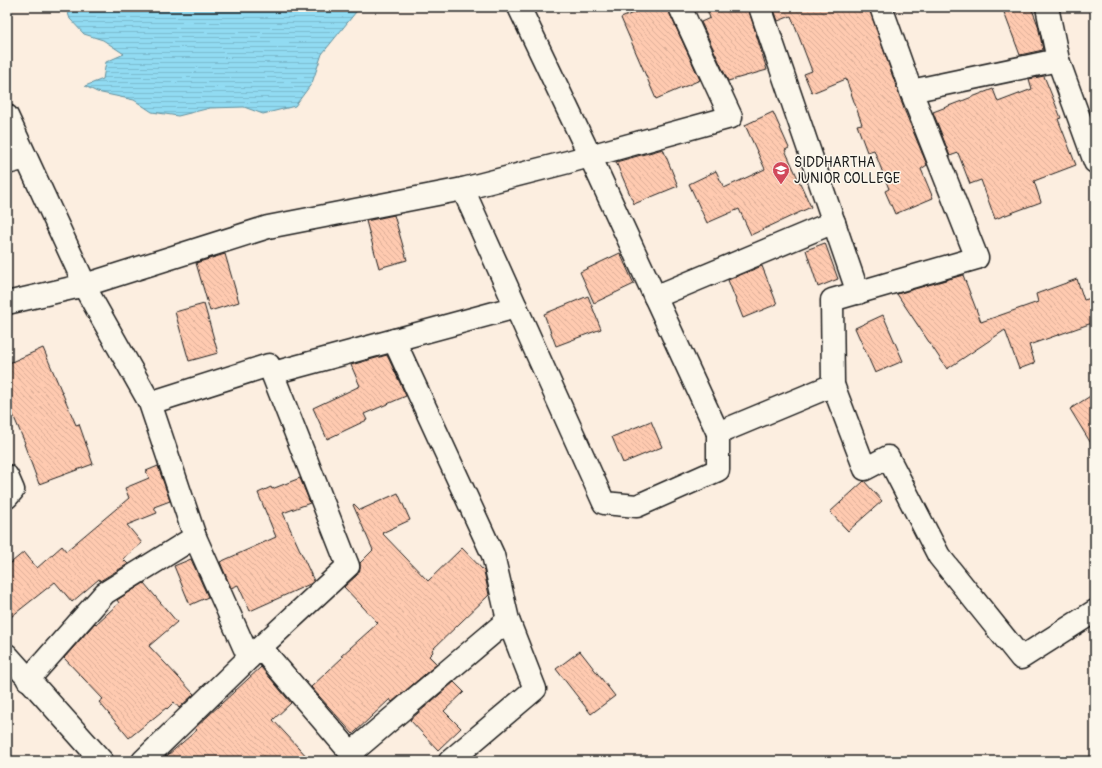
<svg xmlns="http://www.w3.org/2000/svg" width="1102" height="768" font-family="Pangolin,sans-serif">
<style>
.water{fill:url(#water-rules);stroke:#628f9c}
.building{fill:url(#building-back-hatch);stroke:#1c1c1c}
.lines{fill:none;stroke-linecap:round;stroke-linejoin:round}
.minor-casing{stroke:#1c1c1c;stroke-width:25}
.minor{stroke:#fbf7ec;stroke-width:22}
.labels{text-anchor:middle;stroke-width:3;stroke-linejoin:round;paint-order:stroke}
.poi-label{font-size:14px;fill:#1c1c1c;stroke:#fbf7ec;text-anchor:start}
</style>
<defs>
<pattern id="water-rules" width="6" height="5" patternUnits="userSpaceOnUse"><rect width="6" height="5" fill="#91dbf2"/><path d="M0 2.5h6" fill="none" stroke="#7cbbcf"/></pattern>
<pattern id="building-back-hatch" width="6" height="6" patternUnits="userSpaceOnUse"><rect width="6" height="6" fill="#ffcab0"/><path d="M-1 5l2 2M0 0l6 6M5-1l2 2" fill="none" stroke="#daad97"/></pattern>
</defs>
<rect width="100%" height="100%" fill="#fceee0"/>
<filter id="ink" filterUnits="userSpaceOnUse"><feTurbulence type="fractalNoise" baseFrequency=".025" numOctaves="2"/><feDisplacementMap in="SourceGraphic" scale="8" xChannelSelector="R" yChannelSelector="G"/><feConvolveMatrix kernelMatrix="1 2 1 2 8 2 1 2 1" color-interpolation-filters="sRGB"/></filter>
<g filter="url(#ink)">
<path class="water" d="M 66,7 L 360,7 L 322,54 L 312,83 L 295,106 L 263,114 L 244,107 L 210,108 L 178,116 L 152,112 L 134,100 L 97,92 L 85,86 L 103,79 L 106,62 L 124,54 L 103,40 L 84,34 L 70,19 Z"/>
<g class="building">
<path d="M 648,7 L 668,7 L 669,12 L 700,80 L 656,99 L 621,18 Z"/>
<path d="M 706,7 L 748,7 L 767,70 L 728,81 L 701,22 L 710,18 Z"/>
<path d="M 773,7 L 869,7 L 904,109 L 927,165 L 921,169 L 933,198 L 895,214 L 885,191 L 889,189 L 874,150 L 867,152 L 857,125 L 862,124 L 846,79 L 812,93 L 804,74 L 812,71 L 791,16 L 778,21 Z"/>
<path d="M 1002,7 L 1031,7 L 1038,25 L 1043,50 L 1020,55 Z"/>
<path d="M 1044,76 L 1061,118 L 1058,119 L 1076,165 L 1034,181 L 1041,202 L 995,219 L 981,180 L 970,184 L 958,153 L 950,156 L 933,112 L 993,89 L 998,102 L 1032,89 L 1029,79 Z"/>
<path d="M 773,112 L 789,148 L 785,150 L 811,207 L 751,235 L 739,209 L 707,223 L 689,184 L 716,171 L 724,188 L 765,169 L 745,125 Z"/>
<path d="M 663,149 L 678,186 L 634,204 L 616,162 Z"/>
<path d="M 394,215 L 407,260 L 379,268 L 366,221 Z"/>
<path d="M 825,243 L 838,279 L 818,287 L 806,250 Z"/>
<path d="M 620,253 L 634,284 L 594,303 L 580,272 Z"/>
<path d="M 225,254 L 239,302 L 210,311 L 196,263 Z"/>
<path d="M 762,266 L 777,304 L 743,318 L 728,280 Z"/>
<path d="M 963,275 L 981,322 L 1038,302 L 1036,294 L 1077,279 L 1084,300 L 1095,297 L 1095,322 L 1029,345 L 1035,363 L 1019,369 L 1005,330 L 947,369 L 897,294 Z"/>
<path d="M 588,296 L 601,329 L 556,346 L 544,314 Z"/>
<path d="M 204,304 L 218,353 L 189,361 L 175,312 Z"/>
<path d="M 883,315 L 903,361 L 875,373 L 855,328 Z"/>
<path d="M 43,348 L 76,425 L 79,424 L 93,464 L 39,484 L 24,444 L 25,443 L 7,401 L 7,364 Z"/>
<path d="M 387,355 L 406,396 L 364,414 L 367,420 L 327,439 L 313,408 L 360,386 L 351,365 Z"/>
<path d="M 1095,393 L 1095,450 L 1070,409 Z"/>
<path d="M 651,421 L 662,447 L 623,463 L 612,437 Z"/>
<path d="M 158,466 L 170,501 L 154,507 L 157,513 L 127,525 L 142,543 L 123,559 L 128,564 L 100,581 L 99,579 L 72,602 L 55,582 L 7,620 L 7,566 L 24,552 L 37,568 L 62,546 L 66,551 L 129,498 L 125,488 L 149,478 L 146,471 Z"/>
<path d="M 300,478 L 310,503 L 283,513 L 314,581 L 310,584 L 250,611 L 238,585 L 231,588 L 220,562 L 276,537 L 258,493 L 271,487 L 272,489 Z"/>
<path d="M 864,481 L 882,501 L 848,531 L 830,512 Z"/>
<path d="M 398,493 L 410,520 L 382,533 L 428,581 L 462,548 L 484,571 L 489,595 L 432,650 L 433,652 L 429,656 L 437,664 L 392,702 L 390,699 L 353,734 L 311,687 L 343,657 L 341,656 L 378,623 L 344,587 L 357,575 L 360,569 L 360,563 L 373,550 L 353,505 L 354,504 L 360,510 Z"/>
<path d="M 191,559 L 208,597 L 190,605 L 174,566 Z"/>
<path d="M 144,583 L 177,622 L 149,646 L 194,694 L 179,708 L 174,702 L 167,709 L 166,708 L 129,738 L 99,702 L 103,699 L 64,658 L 95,623 L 96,624 L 119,603 L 117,600 Z"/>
<path d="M 580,651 L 615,696 L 591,714 L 556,669 Z"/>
<path d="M 261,667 L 291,703 L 273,720 L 311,761 L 161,761 L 197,730 L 195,728 Z"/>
<path d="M 454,682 L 464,692 L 444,711 L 461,728 L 438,750 L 410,720 Z"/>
</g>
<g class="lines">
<g class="minor-casing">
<g id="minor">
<path d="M 519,7 L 590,156 L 718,433 L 833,385"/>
<path d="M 760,7 L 858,293"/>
<path d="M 881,7 L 911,91"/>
<path d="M 1047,7 L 1058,60 L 1095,162"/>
<path d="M 1058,60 L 911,91 L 977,258 L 832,300 L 833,385 L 865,469 L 888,457 L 939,556 L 1021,658 L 1095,611"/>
<path d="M 7,116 L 85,285 L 84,286 L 150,403 L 195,537 L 249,658 L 348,566 L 269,365 L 150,403"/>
<path d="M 7,163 L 26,158"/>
<path d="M 463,189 L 604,503 L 637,506 L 718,470 L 718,433"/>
<path d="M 655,297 L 834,222"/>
<path d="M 7,303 L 85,285 L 268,227 L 463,189 L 568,162 L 731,117 L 680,7"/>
<path d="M 394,340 L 493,555 L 508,620 L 535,689 L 450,761"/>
<path d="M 273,373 L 516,307"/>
<path d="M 7,476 L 13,490 L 7,497"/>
<path d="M 261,648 L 351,753 L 355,761"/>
<path d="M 7,655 L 102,761"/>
<path d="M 28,680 L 105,593 L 195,537"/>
<path d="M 351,753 L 508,620"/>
<path d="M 143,761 L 249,658"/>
</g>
</g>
<use href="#minor" class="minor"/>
</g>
</g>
<defs>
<g id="university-pin" transform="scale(0.9)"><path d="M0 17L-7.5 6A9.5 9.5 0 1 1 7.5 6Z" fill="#d1495b" stroke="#fbf7ec"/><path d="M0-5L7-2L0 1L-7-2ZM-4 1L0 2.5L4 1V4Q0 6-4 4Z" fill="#fff"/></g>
</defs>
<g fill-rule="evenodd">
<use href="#university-pin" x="781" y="170"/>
</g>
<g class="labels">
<g class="poi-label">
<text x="794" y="167">SIDDHARTHA<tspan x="794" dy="16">JUNIOR COLLEGE</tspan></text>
</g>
</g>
<rect width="1102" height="768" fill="none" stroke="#fbf7ec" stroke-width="24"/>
<rect x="12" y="12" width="1078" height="744" fill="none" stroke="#1c1c1c" stroke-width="1.5" filter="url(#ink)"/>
</svg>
